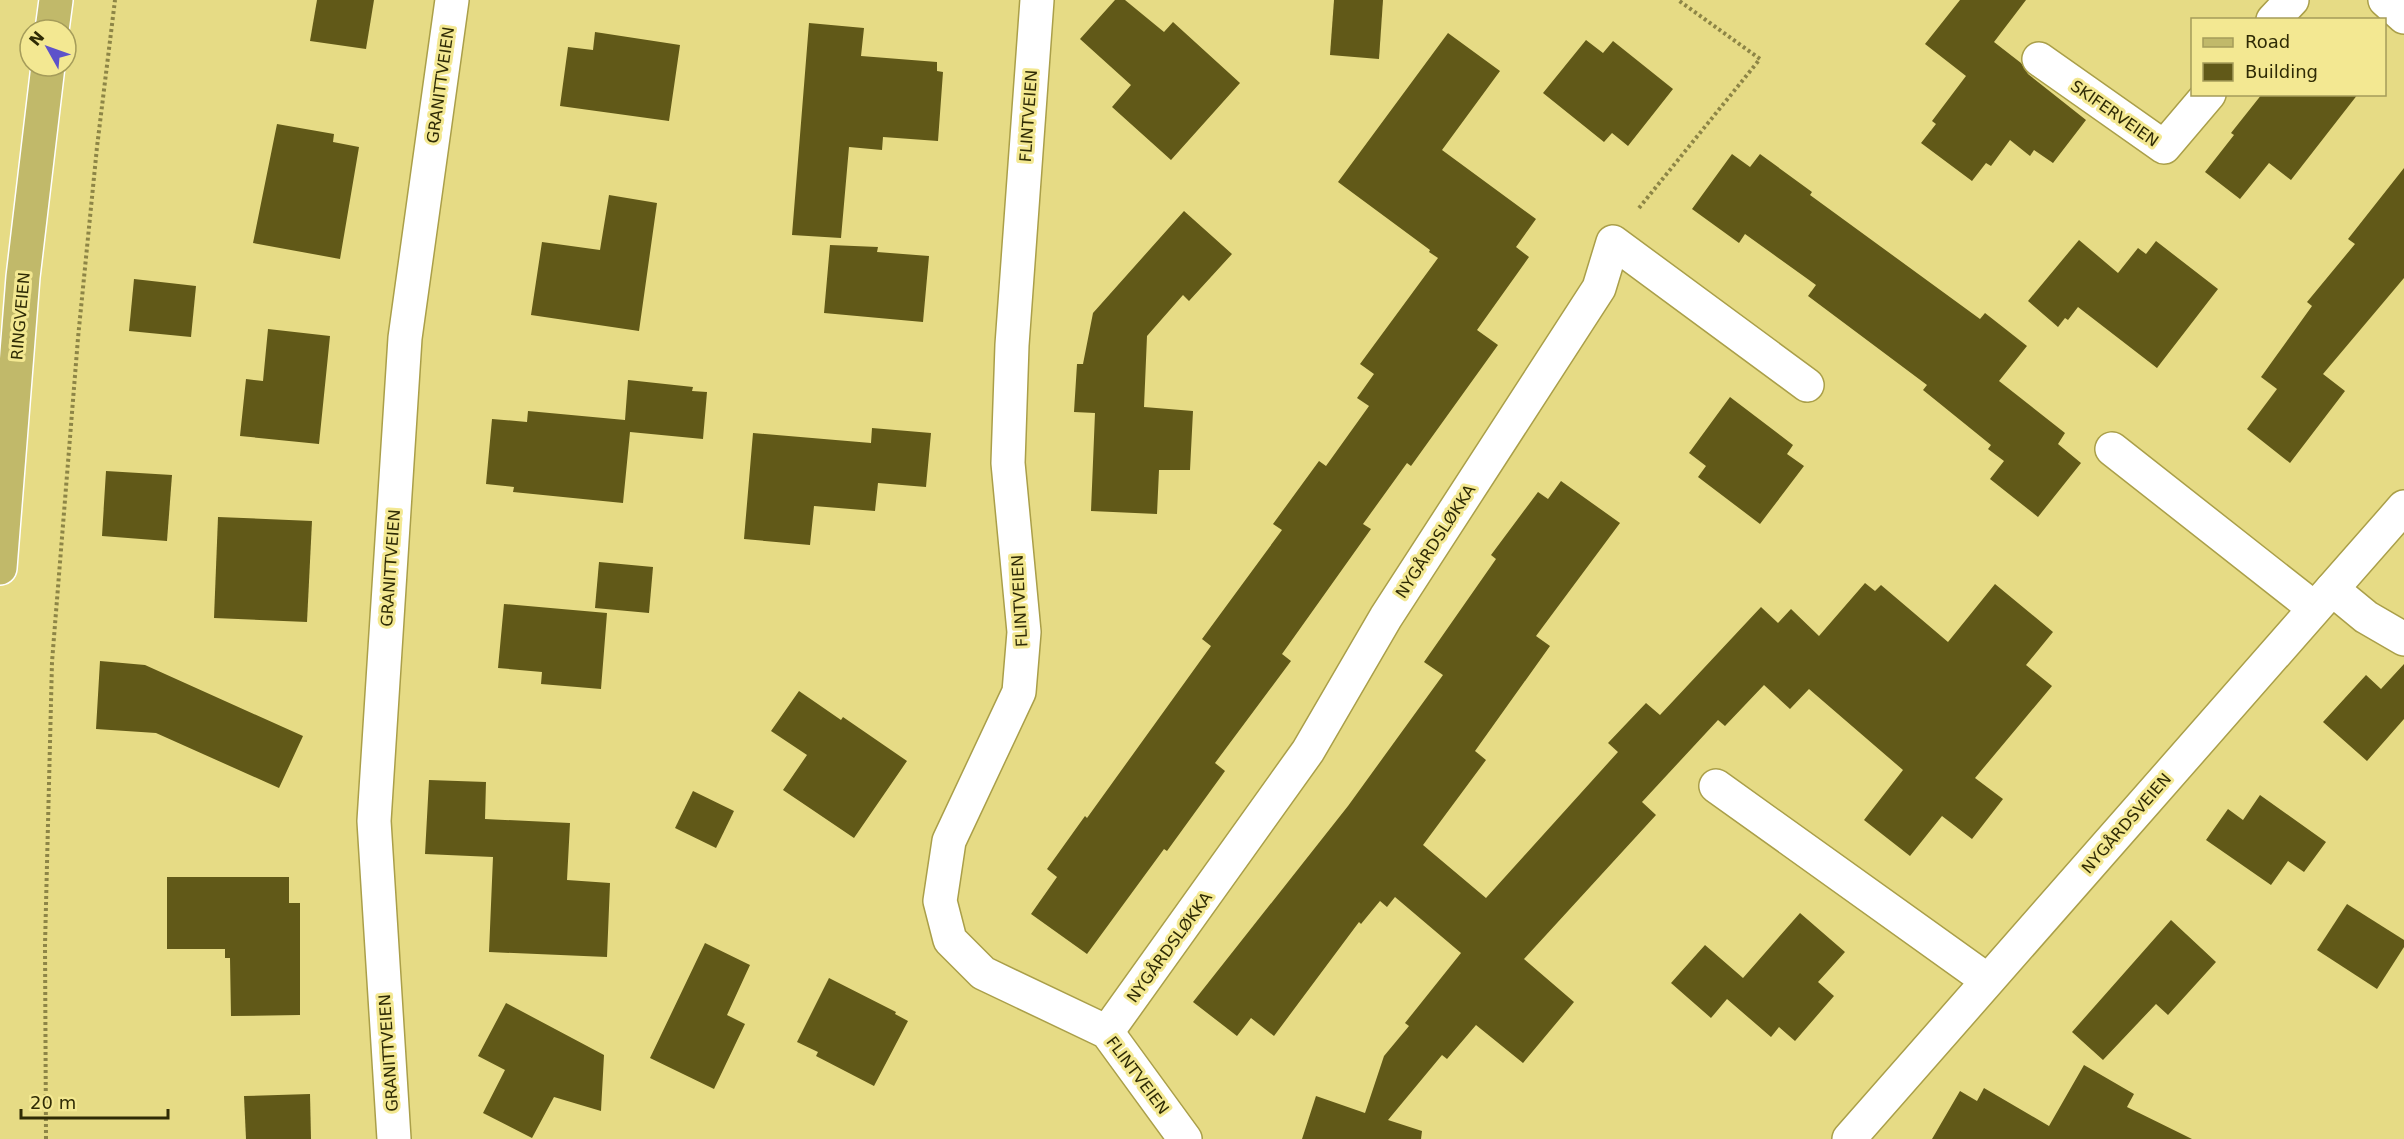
<svg xmlns="http://www.w3.org/2000/svg" width="2404" height="1139" font-family="'DejaVu Sans',sans-serif">
<style>
.building{fill:#615918}
.lines{fill:none;stroke-linecap:round;stroke-linejoin:round}
.minor-casing{stroke:#aa9f49;stroke-width:36}
.major-casing{stroke:#fff;stroke-width:36}
.path{stroke:#8d8546;stroke-width:4;stroke-dasharray:3 3;stroke-linecap:butt}
.minor{stroke:#fff;stroke-width:33}
.major{stroke:#c1b96a;stroke-width:33}
.labels{text-anchor:middle;stroke-width:6;stroke-linejoin:round;paint-order:stroke}
.street-label{font-size:16px;fill:#2f2b05;stroke:#f3e892}
</style>
<rect width="100%" height="100%" fill="#e6db85"/>
<g class="building">
<path d="M 317,0 L 374,0 L 366,49 L 310,41 Z"/>
<path d="M 1115,0 L 1125,0 L 1164,32 L 1173,22 L 1240,83 L 1171,160 L 1112,107 L 1131,85 L 1080,39 Z"/>
<path d="M 1334,0 L 1383,0 L 1379,59 L 1330,55 Z"/>
<path d="M 1960,0 L 2026,0 L 1994,42 L 2021,63 L 2028,74 L 2086,120 L 2053,163 L 2034,150 L 2030,156 L 2010,140 L 1991,166 L 1986,163 L 1972,181 L 1921,143 L 1936,124 L 1932,121 L 1966,76 L 1925,44 Z"/>
<path d="M 809,23 L 864,28 L 861,56 L 937,62 L 937,71 L 943,72 L 938,141 L 883,137 L 882,150 L 849,147 L 841,238 L 792,235 Z"/>
<path d="M 595,32 L 680,45 L 669,121 L 560,106 L 568,47 L 593,50 Z"/>
<path d="M 1448,33 L 1500,71 L 1442,150 L 1536,219 L 1516,247 L 1529,257 L 1477,330 L 1498,345 L 1411,466 L 1407,463 L 1363,524 L 1371,529 L 1282,654 L 1291,661 L 1215,763 L 1225,771 L 1167,851 L 1164,849 L 1087,954 L 1031,914 L 1057,877 L 1047,869 L 1085,816 L 1087,818 L 1211,646 L 1202,639 L 1282,530 L 1273,524 L 1319,461 L 1326,466 L 1369,406 L 1357,398 L 1374,374 L 1360,364 L 1438,258 L 1429,252 L 1430,250 L 1338,182 Z"/>
<path d="M 1586,40 L 1603,53 L 1613,41 L 1673,89 L 1628,146 L 1612,133 L 1604,142 L 1543,93 Z"/>
<path d="M 2262,94 L 2358,94 L 2291,180 L 2269,163 L 2240,199 L 2205,172 L 2234,135 L 2231,133 Z"/>
<path d="M 277,124 L 334,134 L 333,142 L 359,147 L 340,259 L 253,243 Z"/>
<path d="M 1732,154 L 1750,167 L 1760,154 L 1812,192 L 1810,195 L 1980,319 L 1985,313 L 2027,346 L 1999,381 L 2065,433 L 2058,444 L 2081,463 L 2038,517 L 1990,479 L 2004,461 L 1988,449 L 1991,445 L 1923,390 L 1927,385 L 1808,296 L 1816,285 L 1745,234 L 1739,243 L 1692,209 Z"/>
<path d="M 2404,168 L 2404,278 L 2323,374 L 2345,391 L 2290,463 L 2247,429 L 2277,389 L 2261,377 L 2312,306 L 2307,302 L 2355,244 L 2348,239 Z"/>
<path d="M 609,195 L 657,203 L 639,331 L 531,315 L 542,242 L 600,250 Z"/>
<path d="M 1184,211 L 1232,254 L 1189,301 L 1183,295 L 1147,336 L 1144,407 L 1193,411 L 1190,470 L 1159,470 L 1157,514 L 1091,511 L 1095,413 L 1074,412 L 1077,364 L 1083,364 L 1093,313 Z"/>
<path d="M 2079,240 L 2118,273 L 2138,248 L 2146,254 L 2156,241 L 2218,289 L 2157,368 L 2078,307 L 2068,320 L 2065,318 L 2058,327 L 2028,301 Z"/>
<path d="M 830,245 L 878,247 L 877,252 L 929,256 L 923,322 L 824,313 Z"/>
<path d="M 134,279 L 196,286 L 191,337 L 129,331 Z"/>
<path d="M 268,329 L 330,336 L 319,444 L 240,436 L 246,379 L 263,381 Z"/>
<path d="M 628,380 L 693,387 L 692,391 L 707,392 L 703,439 L 630,432 L 623,503 L 513,492 L 514,487 L 486,484 L 492,419 L 527,422 L 528,411 L 625,420 Z"/>
<path d="M 1730,397 L 1793,445 L 1787,454 L 1804,466 L 1760,524 L 1698,477 L 1706,466 L 1689,453 Z"/>
<path d="M 872,428 L 931,433 L 926,487 L 878,483 L 875,511 L 814,506 L 810,545 L 744,539 L 753,433 L 871,443 Z"/>
<path d="M 106,471 L 172,475 L 167,541 L 102,536 Z"/>
<path d="M 1561,481 L 1620,523 L 1536,636 L 1550,646 L 1475,751 L 1486,760 L 1423,845 L 1486,898 L 1618,752 L 1608,743 L 1646,703 L 1660,715 L 1761,607 L 1778,623 L 1791,609 L 1819,636 L 1865,583 L 1875,591 L 1881,585 L 1948,642 L 1995,584 L 2053,632 L 2026,665 L 2052,686 L 1975,778 L 2003,799 L 1972,839 L 1942,816 L 1910,856 L 1864,820 L 1903,770 L 1809,689 L 1790,709 L 1764,685 L 1725,726 L 1718,720 L 1642,802 L 1656,815 L 1524,959 L 1574,1002 L 1523,1063 L 1476,1025 L 1447,1059 L 1442,1055 L 1388,1120 L 1422,1131 L 1421,1139 L 1302,1139 L 1316,1096 L 1365,1113 L 1384,1056 L 1409,1026 L 1405,1023 L 1461,953 L 1395,897 L 1387,907 L 1380,901 L 1361,924 L 1359,922 L 1274,1036 L 1251,1018 L 1237,1036 L 1193,1002 L 1348,806 L 1443,675 L 1424,662 L 1496,559 L 1491,555 L 1538,492 L 1548,499 Z"/>
<path d="M 218,517 L 312,521 L 307,622 L 214,618 Z"/>
<path d="M 599,562 L 653,567 L 649,613 L 595,608 Z"/>
<path d="M 504,604 L 607,613 L 601,689 L 541,684 L 542,672 L 498,668 Z"/>
<path d="M 100,661 L 145,665 L 303,736 L 279,788 L 156,733 L 96,729 Z"/>
<path d="M 2404,664 L 2404,719 L 2367,761 L 2323,722 L 2366,675 L 2381,689 Z"/>
<path d="M 799,691 L 841,720 L 843,717 L 907,761 L 854,838 L 783,790 L 807,755 L 771,731 Z"/>
<path d="M 429,780 L 486,782 L 485,819 L 570,823 L 567,880 L 610,883 L 607,957 L 489,952 L 493,857 L 425,854 Z"/>
<path d="M 693,791 L 734,811 L 716,848 L 675,828 Z"/>
<path d="M 2260,795 L 2326,842 L 2304,872 L 2288,861 L 2271,885 L 2206,840 L 2228,809 L 2243,820 Z"/>
<path d="M 167,877 L 289,877 L 289,903 L 300,903 L 300,1015 L 231,1016 L 230,958 L 225,958 L 225,949 L 167,949 Z"/>
<path d="M 2347,904 L 2404,940 L 2404,947 L 2377,989 L 2317,950 Z"/>
<path d="M 1800,913 L 1845,952 L 1818,982 L 1834,996 L 1795,1041 L 1779,1027 L 1771,1037 L 1727,999 L 1711,1018 L 1671,983 L 1705,945 L 1743,978 Z"/>
<path d="M 2171,920 L 2216,962 L 2168,1015 L 2156,1004 L 2103,1060 L 2072,1032 Z"/>
<path d="M 705,943 L 750,965 L 727,1015 L 745,1024 L 714,1089 L 650,1058 Z"/>
<path d="M 829,978 L 896,1012 L 895,1014 L 908,1021 L 874,1086 L 816,1056 L 818,1052 L 797,1042 Z"/>
<path d="M 506,1003 L 604,1055 L 601,1111 L 554,1097 L 532,1138 L 483,1113 L 505,1070 L 478,1056 Z"/>
<path d="M 2084,1065 L 2134,1094 L 2127,1107 L 2192,1139 L 1932,1139 L 1960,1091 L 1977,1101 L 1984,1088 L 2049,1126 Z"/>
<path d="M 310,1094 L 311,1139 L 246,1139 L 244,1096 Z"/>
</g>
<g class="lines">
<g class="minor-casing">
<g id="minor">
<path d="M 1037,0 L 1012,345 L 1008,463 L 1024,632 L 1019,692 L 949,841 L 940,901 L 950,940 L 983,973 L 1107,1032 L 1185,1139"/>
<path d="M 2385,0 L 2404,17"/>
<path d="M 2273,20 L 2292,0"/>
<path d="M 2039,59 L 2164,147 L 2209,94"/>
<path d="M 2112,449 L 2314,608"/>
<path d="M 2332,589 L 2366,617 L 2404,639"/>
<path d="M 1716,786 L 1987,980"/>
<path d="M 1107,1032 L 1308,751 L 1386,617 L 1599,288 L 1613,242 L 1807,385"/>
<path d="M 394,1139 L 374,821 L 405,338 L 452,0"/>
<path d="M 1849,1139 L 2404,507"/>
</g>
</g>
<g class="major-casing">
<g id="major">
<path d="M 52,30 L 56,0"/>
<path d="M 0,568 L 23,277 L 48,66"/>
</g>
</g>
<g class="path">
<path d="M 1639,208 L 1760,59 L 1678,0"/>
<path d="M 46,1139 L 45,945 L 52,662 L 78,338 L 97,147 L 115,0"/>
</g>
<use href="#minor" class="minor"/>
<use href="#major" class="major"/>
</g>
<g class="labels">
<g class="street-label">
<text transform="translate(440 85) rotate(-82)" y="6">GRANITTVEIEN</text>
<text transform="translate(2115 113) rotate(35)" y="6">SKIFERVEIEN</text>
<text transform="translate(1028 116) rotate(-86)" y="6">FLINTVEIEN</text>
<text transform="translate(20 316) rotate(-85)" y="6">RINGVEIEN</text>
<text transform="translate(1435 541) rotate(-57)" y="6">NYGÅRDSLØKKA</text>
<text transform="translate(390 568) rotate(-86)" y="6">GRANITTVEIEN</text>
<text transform="translate(1019 601) rotate(-93)" y="6">FLINTVEIEN</text>
<text transform="translate(2126 823) rotate(-49)" y="6">NYGÅRDSVEIEN</text>
<text transform="translate(1169 947) rotate(-54)" y="6">NYGÅRDSLØKKA</text>
<text transform="translate(388 1053) rotate(-94)" y="6">GRANITTVEIEN</text>
<text transform="translate(1138 1075) rotate(53)" y="6">FLINTVEIEN</text>
</g>
</g>
<rect x="2191" y="18" width="195" height="78" fill="#f3e892" stroke="#a59c5a" stroke-width="1.5"/>
<rect x="2203" y="38" width="30" height="9" fill="#c1b96a" stroke="#a59c5a" stroke-width="1.5"/>
<text x="2245" y="48" font-size="18" fill="#2f2b05">Road</text>
<rect x="2203" y="63" width="30" height="18" fill="#615918" stroke="#a59c5a" stroke-width="1.5"/>
<text x="2245" y="78" font-size="18" fill="#2f2b05">Building</text>
<g transform="translate(48 48) rotate(310)"><circle r="28" fill="#f3e892" stroke="#a59c5a" stroke-width="1.5"/>
<path d="M0-4.5L10 22L0 15L-10 22Z" fill="#5d52ca"/>
<text y="-9" font-size="16" font-weight="bold" text-anchor="middle" fill="#2f2b05">N</text>
</g>
<path d="M21 1109v9h147v-9" fill="none" stroke="#2f2b05" stroke-width="3"/>
<text x="30" y="1109" font-size="18" fill="#2f2b05" stroke="#f3e892" stroke-width="4.5" paint-order="stroke">20 m</text>
</svg>
